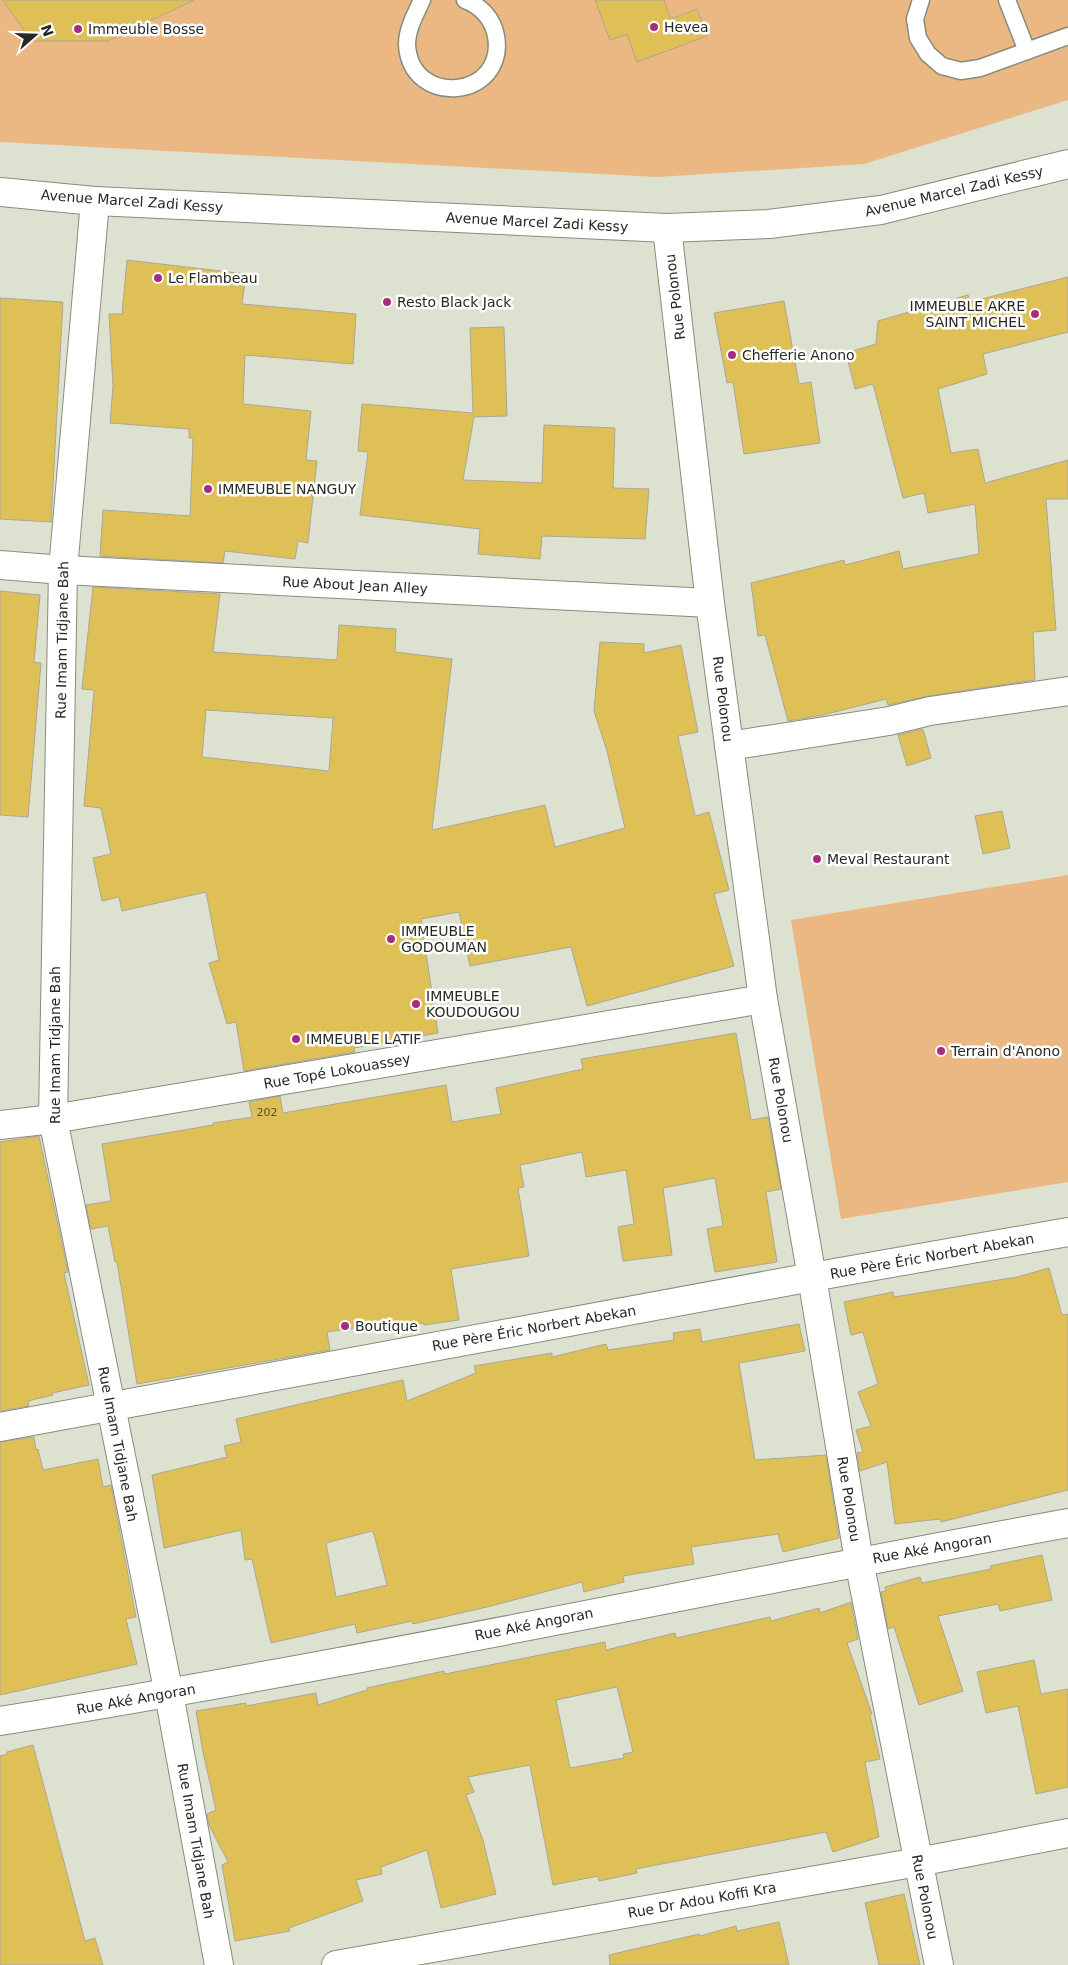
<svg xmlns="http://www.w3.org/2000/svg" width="1068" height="1965" font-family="'DejaVu Sans',sans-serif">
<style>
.garden{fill:#ebb783}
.building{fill:#dfc057;stroke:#aba796;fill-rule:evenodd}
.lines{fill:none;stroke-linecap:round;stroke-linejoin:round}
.lane-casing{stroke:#888c7c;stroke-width:19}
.street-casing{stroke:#888c7c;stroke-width:30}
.secondary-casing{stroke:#888c7c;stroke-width:30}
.lane{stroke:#fff;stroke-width:16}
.street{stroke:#fff;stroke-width:28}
.secondary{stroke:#fff;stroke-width:28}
.poi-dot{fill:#a92b7b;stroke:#fff;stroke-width:2}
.labels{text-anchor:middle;stroke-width:5;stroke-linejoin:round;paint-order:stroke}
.number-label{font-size:11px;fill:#554f30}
.poi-label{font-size:14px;fill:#272923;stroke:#fff;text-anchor:start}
.street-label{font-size:14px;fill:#272923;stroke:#fff}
</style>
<rect width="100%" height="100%" fill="#dde2d0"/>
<g class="garden">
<path d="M 0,0 L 1068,0 L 1068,100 L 864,164 L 657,177 L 0,142 Z"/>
<path d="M 1068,875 L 1068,1182 L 841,1219 L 791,920 Z"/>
</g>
<g class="building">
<path d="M 3,0 L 194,0 L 108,41 L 31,41 Z"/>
<path d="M 595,0 L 664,0 L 671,19 L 697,9 L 707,36 L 637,62 L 627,34 L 610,40 Z"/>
<path d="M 127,260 L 246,274 L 242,304 L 356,314 L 353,364 L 245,355 L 243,404 L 311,411 L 306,460 L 317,461 L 308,543 L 298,541 L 295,559 L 225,551 L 223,563 L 100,556 L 103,510 L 190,516 L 193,438 L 189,438 L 189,429 L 110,423 L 113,386 L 109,314 L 122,314 Z"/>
<path d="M 1068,277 L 1068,332 L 983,354 L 987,374 L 938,389 L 951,453 L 978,449 L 985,483 L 1068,460 L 1068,499 L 1046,499 L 1056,630 L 1033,632 L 1035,680 L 928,696 L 888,705 L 886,699 L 823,715 L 788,721 L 765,635 L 758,636 L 751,583 L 844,560 L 845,565 L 899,551 L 903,569 L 979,554 L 975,504 L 928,513 L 924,493 L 903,498 L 873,384 L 855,389 L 846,353 L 876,344 L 878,321 L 968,295 L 970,302 Z"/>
<path d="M 0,298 L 63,302 L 51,522 L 0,519 Z"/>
<path d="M 784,301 L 799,384 L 811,382 L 820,443 L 744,454 L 733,382 L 727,383 L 714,313 Z"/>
<path d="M 504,327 L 507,416 L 474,417 L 463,480 L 542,483 L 544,425 L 615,428 L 613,488 L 649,489 L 645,539 L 542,536 L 540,559 L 478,554 L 480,529 L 360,515 L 368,452 L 358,451 L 362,404 L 473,413 L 470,328 Z"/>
<path d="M 93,587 L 220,594 L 213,652 L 337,660 L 339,625 L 396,629 L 395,652 L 452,659 L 432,830 L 545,805 L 555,847 L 625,828 L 607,751 L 594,711 L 600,642 L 644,644 L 644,653 L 681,645 L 698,732 L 678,736 L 695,816 L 709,812 L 729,890 L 714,894 L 734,966 L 587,1006 L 571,947 L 470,966 L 459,912 L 421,919 L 438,1033 L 354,1048 L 355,1052 L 244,1071 L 236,1022 L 227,1024 L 209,963 L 219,960 L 206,892 L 122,911 L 119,897 L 102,901 L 93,858 L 111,854 L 101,808 L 84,806 L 94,690 L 82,689 ZM 206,710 L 333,718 L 329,771 L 202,757 Z"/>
<path d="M 0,591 L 40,595 L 34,662 L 41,663 L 28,817 L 0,815 Z"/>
<path d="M 923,729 L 931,758 L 907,766 L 898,735 Z"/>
<path d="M 1002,811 L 1010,848 L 983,854 L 975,816 Z"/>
<path d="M 736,1033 L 751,1120 L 768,1117 L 781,1189 L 766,1192 L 777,1262 L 715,1272 L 707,1229 L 723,1226 L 715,1178 L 663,1188 L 672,1255 L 623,1261 L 618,1227 L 634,1224 L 626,1170 L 586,1177 L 582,1152 L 520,1165 L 524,1187 L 518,1188 L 529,1256 L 451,1269 L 459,1320 L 424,1325 L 423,1323 L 385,1329 L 384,1324 L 327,1332 L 330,1350 L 137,1384 L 117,1262 L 115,1262 L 108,1226 L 91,1229 L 86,1205 L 111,1201 L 102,1144 L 213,1125 L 213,1123 L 252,1117 L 249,1102 L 280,1096 L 283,1113 L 446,1085 L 452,1122 L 501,1114 L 496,1088 L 583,1069 L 581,1059 Z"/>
<path d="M 39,1136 L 68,1272 L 64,1273 L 89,1385 L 52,1393 L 53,1395 L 28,1401 L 29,1406 L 0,1411 L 0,1142 Z"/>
<path d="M 1049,1268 L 1062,1315 L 1068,1314 L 1068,1490 L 941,1522 L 940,1519 L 895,1524 L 887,1462 L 860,1471 L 857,1453 L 863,1452 L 856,1430 L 871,1426 L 858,1392 L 878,1384 L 863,1332 L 851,1335 L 844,1302 L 893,1292 L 894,1297 L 1017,1277 Z"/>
<path d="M 799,1324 L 805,1351 L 739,1363 L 755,1460 L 826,1455 L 839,1538 L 783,1552 L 778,1534 L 691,1547 L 694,1564 L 623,1576 L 624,1582 L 584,1592 L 582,1582 L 487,1607 L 413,1624 L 412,1621 L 357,1633 L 355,1624 L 271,1643 L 252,1559 L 245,1560 L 241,1530 L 164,1548 L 152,1475 L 227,1457 L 224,1446 L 241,1442 L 236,1419 L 403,1380 L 407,1401 L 476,1373 L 474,1366 L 552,1353 L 552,1357 L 606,1344 L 608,1350 L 674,1340 L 673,1333 L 700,1329 L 702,1342 ZM 372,1531 L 374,1534 L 387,1585 L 336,1597 L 326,1543 Z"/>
<path d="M 34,1437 L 36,1450 L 38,1449 L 43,1470 L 98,1459 L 103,1487 L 111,1485 L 136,1617 L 126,1619 L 137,1664 L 0,1695 L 0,1442 Z"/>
<path d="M 1042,1555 L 1052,1600 L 1000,1611 L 998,1604 L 938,1616 L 963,1691 L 919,1705 L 894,1627 L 888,1629 L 881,1592 L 886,1591 L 885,1587 L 920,1577 L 922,1583 L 991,1569 L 990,1566 Z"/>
<path d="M 851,1602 L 858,1639 L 847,1643 L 872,1714 L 870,1715 L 880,1759 L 865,1762 L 879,1837 L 833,1852 L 826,1832 L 636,1869 L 637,1873 L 599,1881 L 598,1876 L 553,1885 L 530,1765 L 468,1777 L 474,1792 L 466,1795 L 483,1840 L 496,1894 L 441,1908 L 427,1850 L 381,1867 L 382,1874 L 356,1880 L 363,1901 L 289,1928 L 290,1931 L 235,1941 L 222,1865 L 228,1862 L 209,1825 L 207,1814 L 216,1810 L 203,1752 L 196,1711 L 246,1703 L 246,1706 L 316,1693 L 318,1705 L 367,1690 L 367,1688 L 444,1671 L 445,1674 L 605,1642 L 606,1650 L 675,1633 L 676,1638 L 770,1617 L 771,1621 L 819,1608 L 820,1613 ZM 617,1687 L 633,1752 L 623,1754 L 624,1758 L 570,1768 L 556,1700 Z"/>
<path d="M 1034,1660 L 1041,1694 L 1068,1689 L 1068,1787 L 1036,1794 L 1018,1706 L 986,1713 L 977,1672 Z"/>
<path d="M 33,1745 L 85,1941 L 95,1938 L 103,1965 L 0,1965 L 0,1756 L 7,1754 L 7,1752 Z"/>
<path d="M 904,1894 L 920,1965 L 879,1965 L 865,1903 Z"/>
<path d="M 779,1922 L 789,1965 L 610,1965 L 609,1955 L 699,1934 L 700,1936 L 736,1926 L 737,1931 Z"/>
</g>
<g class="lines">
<g class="lane-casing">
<g id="lane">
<path d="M 422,0 C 416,13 407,29 407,44 C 410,109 507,99 496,36 C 493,19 481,6 465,0"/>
<path d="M 921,0 L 915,19 L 918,38 L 928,54 L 942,66 L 961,71 L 980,68 L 1068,36"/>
<path d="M 1007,0 L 1027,51"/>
</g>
</g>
<g class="street-casing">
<g id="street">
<path d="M 95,201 L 63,570 L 53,1119 L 169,1694 L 219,1965"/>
<path d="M 667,228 L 710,603 L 763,999 L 812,1277 L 859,1561 L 939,1965"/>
<path d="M 0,565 L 63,570 L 710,603"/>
<path d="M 729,746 L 889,721 L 930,711 L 1068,691"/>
<path d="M 0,1125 L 53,1119 L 763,999"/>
<path d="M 0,1427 L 812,1277 L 1068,1232"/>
<path d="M 0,1721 C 357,1664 712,1588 1068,1523"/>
<path d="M 336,1965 L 918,1862 L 1068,1833"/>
</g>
</g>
<g class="secondary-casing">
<path id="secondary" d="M 0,192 L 95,201 L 667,228 L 769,224 L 881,210 L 1068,164"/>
</g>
<use href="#lane" class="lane"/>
<use href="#street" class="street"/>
<use href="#secondary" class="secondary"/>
</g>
<g class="poi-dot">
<circle cx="654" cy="27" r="5"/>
<circle cx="78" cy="29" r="5"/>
<circle cx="158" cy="278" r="5"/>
<circle cx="387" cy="302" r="5"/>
<circle cx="1035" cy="314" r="5"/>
<circle cx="732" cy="355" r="5"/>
<circle cx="208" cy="489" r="5"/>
<circle cx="817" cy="859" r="5"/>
<circle cx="391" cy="939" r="5"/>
<circle cx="416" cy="1004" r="5"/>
<circle cx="296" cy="1039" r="5"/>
<circle cx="941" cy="1051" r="5"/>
<circle cx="345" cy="1326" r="5"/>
</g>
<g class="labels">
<g class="number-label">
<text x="267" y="1116">202</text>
</g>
<g class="poi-label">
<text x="664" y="32">Hevea</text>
<text x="88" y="34">Immeuble Bosse</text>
<text x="168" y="283">Le Flambeau</text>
<text x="397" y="307">Resto Black Jack</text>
<text x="1025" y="311" text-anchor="end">IMMEUBLE AKRE<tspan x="1025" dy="16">SAINT MICHEL</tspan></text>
<text x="742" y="360">Chefferie Anono</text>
<text x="218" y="494">IMMEUBLE NANGUY</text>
<text x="827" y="864">Meval Restaurant</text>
<text x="401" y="936">IMMEUBLE<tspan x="401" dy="16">GODOUMAN</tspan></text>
<text x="426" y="1001">IMMEUBLE<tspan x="426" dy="16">KOUDOUGOU</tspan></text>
<text x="306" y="1044">IMMEUBLE LATIF</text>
<text x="951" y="1056">Terrain d'Anono</text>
<text x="355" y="1331">Boutique</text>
</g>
<g class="street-label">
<text transform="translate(954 191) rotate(-13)" y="5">Avenue Marcel Zadi Kessy</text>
<text transform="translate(132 201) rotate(4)" y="5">Avenue Marcel Zadi Kessy</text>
<text transform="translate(537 222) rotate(3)" y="5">Avenue Marcel Zadi Kessy</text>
<text transform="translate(675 297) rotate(-97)" y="5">Rue Polonou</text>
<text transform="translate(355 585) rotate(3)" y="5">Rue About Jean Alley</text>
<text transform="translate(62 640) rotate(-89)" y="5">Rue Imam Tidjane Bah</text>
<text transform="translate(723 699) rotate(83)" y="5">Rue Polonou</text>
<text transform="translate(55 1045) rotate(-90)" y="5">Rue Imam Tidjane Bah</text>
<text transform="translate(337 1071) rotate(-10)" y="5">Rue Topé Lokouassey</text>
<text transform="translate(781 1100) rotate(80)" y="5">Rue Polonou</text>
<text transform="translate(932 1256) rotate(-10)" y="5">Rue Père Éric Norbert Abekan</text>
<text transform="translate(534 1328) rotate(-10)" y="5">Rue Père Éric Norbert Abekan</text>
<text transform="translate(118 1444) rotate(79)" y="5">Rue Imam Tidjane Bah</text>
<text transform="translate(849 1499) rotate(81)" y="5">Rue Polonou</text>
<text transform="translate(932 1548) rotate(-10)" y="5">Rue Aké Angoran</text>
<text transform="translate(534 1624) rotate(-11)" y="5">Rue Aké Angoran</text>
<text transform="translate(136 1699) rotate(-10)" y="5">Rue Aké Angoran</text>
<text transform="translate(196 1841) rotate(80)" y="5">Rue Imam Tidjane Bah</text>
<text transform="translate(925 1897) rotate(79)" y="5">Rue Polonou</text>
<text transform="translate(702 1900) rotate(-10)" y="5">Rue Dr Adou Koffi Kra</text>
</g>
</g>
<g transform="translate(35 35) rotate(70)" stroke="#ffffff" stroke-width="4" paint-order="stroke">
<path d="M0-4L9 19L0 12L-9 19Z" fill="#272923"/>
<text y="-8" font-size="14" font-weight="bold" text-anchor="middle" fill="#272923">N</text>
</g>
</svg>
